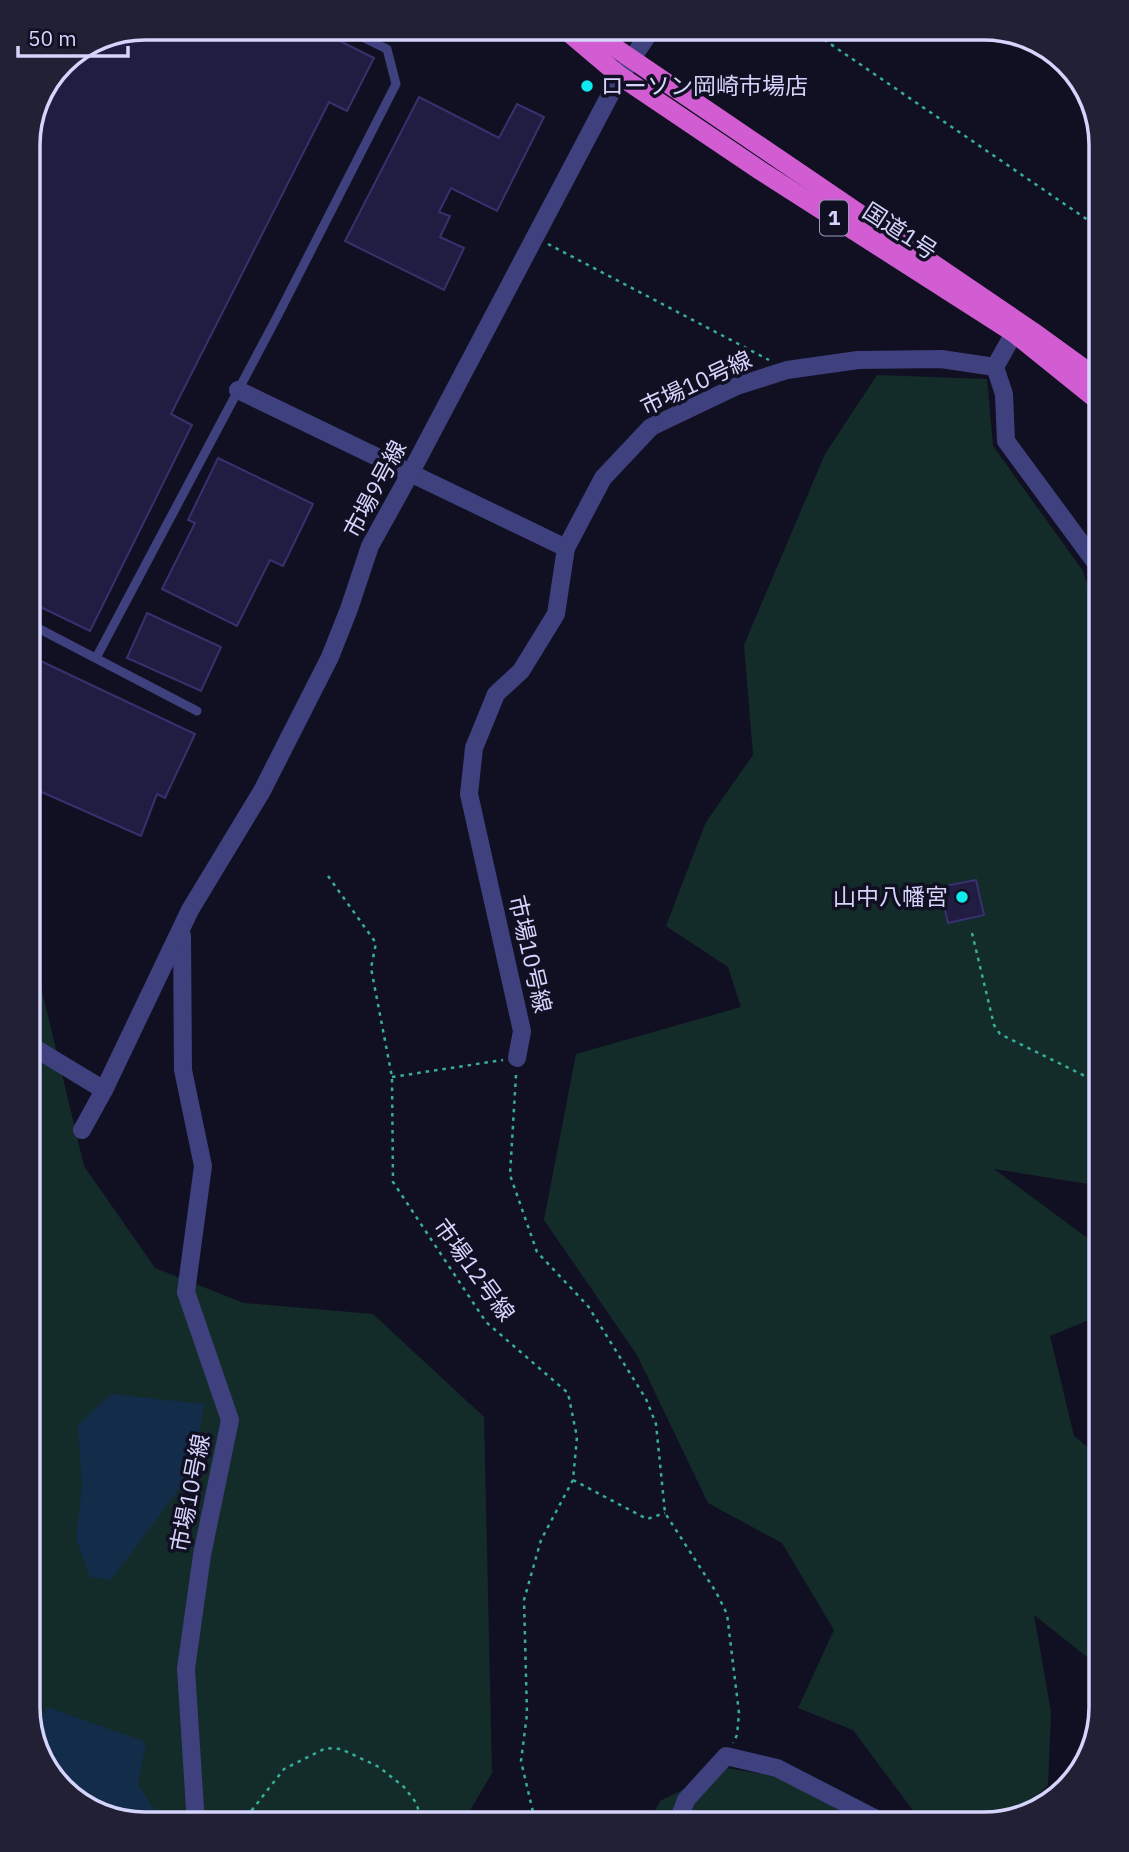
<svg xmlns="http://www.w3.org/2000/svg" width="1129" height="1852" font-family="'IBM Plex Sans','Noto Sans JP',sans-serif">
<style>
.green{fill:#132c29}
.water{fill:#132c49}
.building{fill:#211d42;stroke:#37316d;stroke-width:2}
.lines{fill:none;stroke-linecap:round;stroke-linejoin:round}
.path{stroke:#37ad9b;stroke-width:2.5;stroke-dasharray:3.5 5;stroke-linecap:butt}
.service{stroke:#3e417e;stroke-width:9}
.minor{stroke:#3e417e;stroke-width:18}
.trunk{stroke:#d25dd2;stroke-width:19}
.rail{stroke:#10eaec;stroke-width:4.5;stroke-dasharray:10 9;stroke-linecap:butt}
.poi-dot{fill:#10eaec;stroke:#111023;stroke-width:2.5}
.labels{text-anchor:middle;stroke-width:7;stroke-linejoin:round;paint-order:stroke}
.shield{fill:#111023;stroke:#9a99bb;stroke-width:2}
.shield-label{font-size:21px;font-weight:bold;fill:#d5d4fc}
.poi-label{font-size:23px;fill:#d5d4fc;stroke:#111023;text-anchor:start}
.street-label{font-size:23px;fill:#d5d4fc;stroke:#111023}
.rim{fill:none;stroke:#d5d4fc;stroke-width:3.5}
</style>
<rect width="100%" height="100%" fill="#111023"/>
<g class="green">
<path d="M 877,375 L 987,379 L 993,446 L 1083,571 L 1101,627 L 1101,1186 L 994,1169 L 1101,1248 L 1101,1315 L 1050,1336 L 1074,1436 L 1101,1458 L 1101,1668 L 1034,1615 L 1051,1712 L 1048,1785 L 1019,1814 L 920,1820 L 853,1730 L 798,1708 L 834,1630 L 782,1543 L 708,1503 L 637,1355 L 544,1220 L 576,1054 L 741,1007 L 728,967 L 666,926 L 706,822 L 753,755 L 744,645 L 825,454 Z"/>
<path d="M 28,985 L 42,991 L 84,1166 L 155,1268 L 244,1303 L 373,1314 L 484,1417 L 492,1773 L 462,1824 L 138,1824 L 80,1804 L 40,1759 L 28,1707 Z"/>
<path d="M 727,1768 L 781,1777 L 863,1824 L 758,1824 L 753,1821 L 747,1824 L 648,1824 L 660,1801 Z"/>
</g>
<g class="water">
<path d="M 111,1394 L 204,1404 L 198,1443 L 179,1489 L 111,1580 L 90,1577 L 76,1538 L 82,1487 L 78,1425 Z"/>
<path d="M 47,1707 L 146,1742 L 138,1784 L 161,1821 L 159,1824 L 138,1824 L 80,1804 L 40,1759 L 35,1735 Z"/>
</g>
<g class="building">
<path d="M 328,35 L 374,58 L 347,111 L 329,102 L 171,414 L 192,425 L 90,631 L 28,601 L 28,138 L 63,62 L 101,37 Z"/>
<path d="M 419,97 L 499,138 L 517,104 L 544,117 L 497,211 L 451,188 L 439,212 L 450,216 L 440,237 L 464,248 L 444,290 L 345,241 Z"/>
<path d="M 218,458 L 313,504 L 283,566 L 270,560 L 237,626 L 162,589 L 195,523 L 188,520 Z"/>
<path d="M 147,613 L 221,647 L 201,691 L 127,658 Z"/>
<path d="M 28,655 L 195,734 L 165,798 L 157,794 L 141,836 L 28,786 Z"/>
<path d="M 976,880 L 984,915 L 948,923 L 940,887 Z"/>
</g>
<g class="lines">
<g class="path">
<path d="M 810,30 L 1101,229"/>
<path d="M 548,244 L 769,360"/>
<path d="M 328,876 L 376,943 L 371,968 L 392,1077 L 393,1182 L 486,1322 L 568,1393 L 577,1437 L 573,1480 L 541,1540 L 524,1600 L 527,1714 L 521,1761 L 533,1812 L 539,1824"/>
<path d="M 972,933 L 994,1025 L 1000,1034 L 1101,1084"/>
<path d="M 516,1075 L 510,1175 L 537,1252 L 588,1306 L 646,1399 L 656,1424 L 665,1513 L 716,1592 L 727,1614 L 739,1713 L 737,1735 L 733,1743"/>
<path d="M 392,1077 L 503,1060"/>
<path d="M 573,1480 L 647,1519 L 665,1513"/>
<path d="M 241,1824 L 284,1769 L 326,1748 L 341,1749 L 379,1767 L 404,1787 L 417,1804 L 421,1824"/>
</g>
<g class="service">
<path d="M 28,623 L 197,711"/>
<path d="M 96,658 L 277,317 L 396,84 L 387,49 L 356,34"/>
</g>
<g class="minor">
<path d="M 995,367 L 1004,394 L 1006,441 L 1101,570"/>
<path d="M 995,367 L 1014,333"/>
<path d="M 238,390 L 566,548"/>
<path d="M 182,935 L 183,1070 L 203,1166 L 186,1292 L 230,1420 L 202,1555 L 186,1669 L 196,1824"/>
<path d="M 28,1044 L 104,1090"/>
<path d="M 517,1058 L 522,1031 L 469,794 L 474,748 L 496,694 L 521,671 L 556,614 L 566,548 L 603,478 L 651,427 L 737,386 L 787,370 L 858,360 L 941,359 L 995,367"/>
<path d="M 82,1130 L 104,1090 L 190,910 L 262,791 L 330,657 L 349,609 L 370,546 L 411,472 L 620,76 L 650,32"/>
<path d="M 677,1824 L 686,1800 L 726,1756 L 777,1768 L 886,1824"/>
</g>
<g class="trunk">
<path d="M 568,32 L 620,76 L 761,171 L 1014,333 L 1101,403"/>
<path d="M 592,32 L 1032,331 L 1101,381"/>
</g>
<path class="rail" d="M 1025,40 L 1069,70"/>
</g>
<g class="poi-dot">
<circle cx="587" cy="86" r="7"/>
<circle cx="962" cy="897" r="7"/>
</g>
<g class="labels">
<rect class="shield" x="820" y="200.5" width="28" height="35" rx="5"/>
<g class="shield-label">
<text x="834" y="225">1</text>
</g>
<g class="poi-label">
<text x="601" y="94">ローソン岡崎市場店</text>
<text x="948" y="905" text-anchor="end">山中八幡宮</text>
</g>
<g class="street-label">
<text transform="translate(900 231) rotate(33)" y="8">国道1号</text>
<text transform="translate(696 383) rotate(-25)" y="8">市場10号線</text>
<text transform="translate(375 489) rotate(-62)" y="8">市場9号線</text>
<text transform="translate(530 954) rotate(77)" y="8">市場10号線</text>
<text transform="translate(474 1270) rotate(54)" y="8">市場12号線</text>
<text transform="translate(190 1493) rotate(-79)" y="8">市場10号線</text>
</g>
</g>
<path d="M0 0H1129V1852H0ZM145 40H984A105 105 0 0 1 1089 145V1707A105 105 0 0 1 984 1812H145A105 105 0 0 1 40 1707V145A105 105 0 0 1 145 40Z" fill="#212034" fill-rule="evenodd"/>
<path class="rim" d="M145 40H984A105 105 0 0 1 1089 145V1707A105 105 0 0 1 984 1812H145A105 105 0 0 1 40 1707V145A105 105 0 0 1 145 40Z"/>
<path d="M18 46v10h110v-10" fill="none" stroke="#d5d4fc" stroke-width="3.5"/>
<text x="28" y="46" font-size="21" fill="#d5d4fc" stroke="#111023" stroke-width="5" paint-order="stroke">50 m</text>
</svg>
